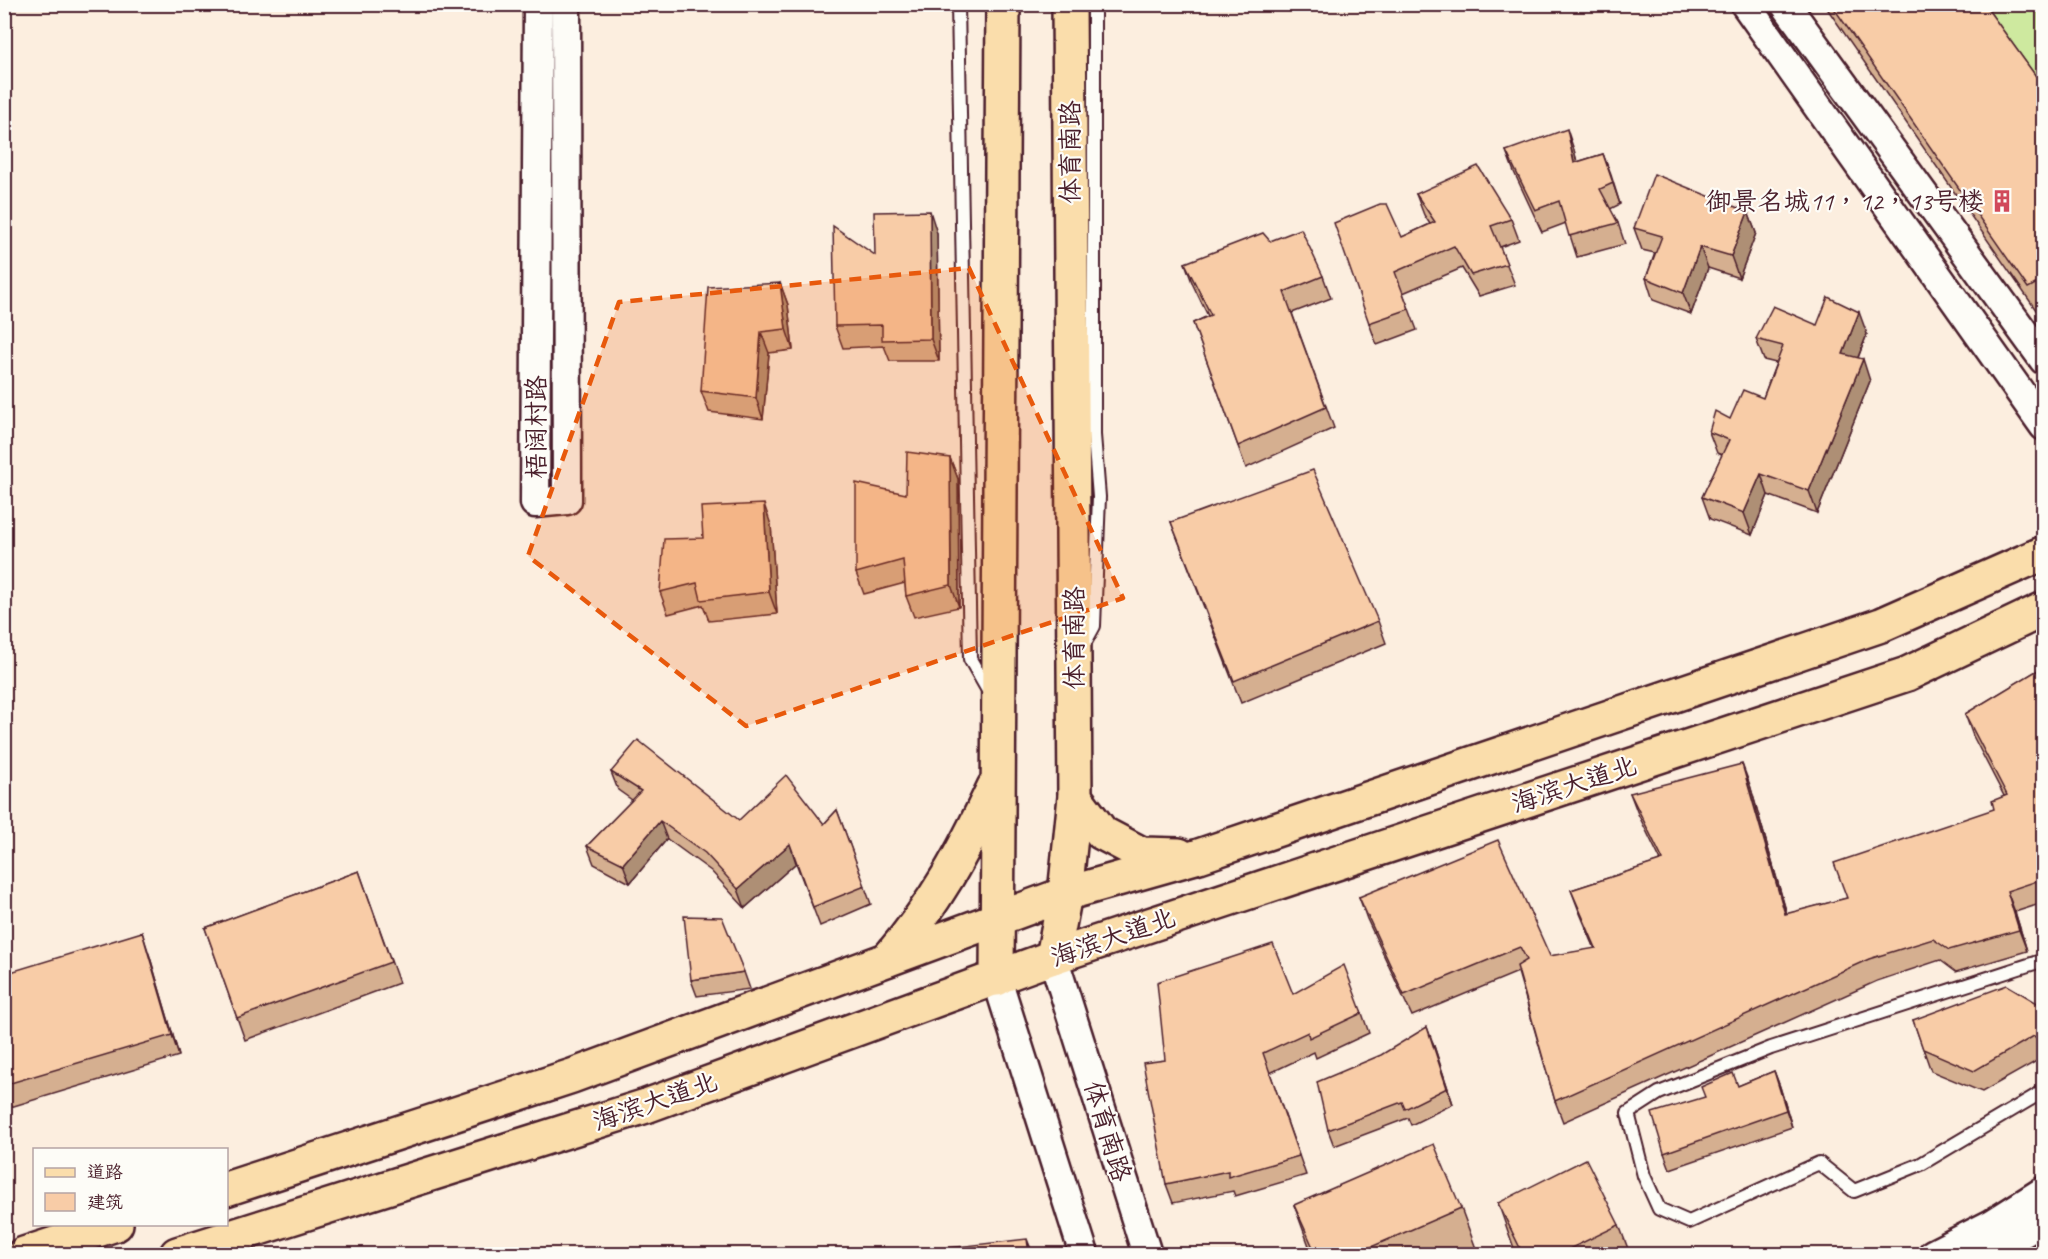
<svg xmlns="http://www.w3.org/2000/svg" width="2048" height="1259" font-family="Caveat,'LXGW WenKai TC',sans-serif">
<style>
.green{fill:#cee99f;stroke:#8c8465;stroke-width:1.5}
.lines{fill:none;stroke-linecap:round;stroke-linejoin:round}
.service-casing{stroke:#4a1f2b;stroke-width:16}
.tertiary-casing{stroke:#4a1f2b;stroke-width:33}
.primary-casing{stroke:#4a1f2b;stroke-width:38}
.service{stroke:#fdfcf7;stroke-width:12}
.tertiary{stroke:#fdfcf7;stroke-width:28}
.primary{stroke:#faddab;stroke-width:33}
.wall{fill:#d5af90;stroke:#4a1f2b;stroke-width:1.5}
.shaded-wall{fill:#ae8f75;stroke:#4a1f2b;stroke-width:1.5}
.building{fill:#f8cca7;stroke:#4a1f2b;stroke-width:1.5}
.marked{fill:#e8590c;fill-opacity:0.2;stroke:#e8590c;stroke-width:4.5;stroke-dasharray:12 8;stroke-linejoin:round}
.labels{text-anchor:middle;stroke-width:4.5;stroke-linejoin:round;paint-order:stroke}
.street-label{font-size:26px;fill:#4a1f2b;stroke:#fdfcf7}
.poi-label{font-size:26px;fill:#4a1f2b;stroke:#fdfcf7;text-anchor:end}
</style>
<rect width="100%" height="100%" fill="#fceedf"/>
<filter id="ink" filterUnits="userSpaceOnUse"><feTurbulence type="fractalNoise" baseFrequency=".0167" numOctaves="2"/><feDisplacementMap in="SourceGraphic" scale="12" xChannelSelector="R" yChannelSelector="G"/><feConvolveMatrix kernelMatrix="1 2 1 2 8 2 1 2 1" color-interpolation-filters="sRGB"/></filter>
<g filter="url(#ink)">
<path class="green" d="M 1972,5 L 2043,5 L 2043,100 Z"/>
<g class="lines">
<g class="service-casing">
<g id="service">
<path d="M 958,4 L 970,659 L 990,694"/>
<path d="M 1083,646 L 1094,626 L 1099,497 L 1094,435 L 1094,4"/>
<path d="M 2044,960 L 1771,1048 L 1659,1093 L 1628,1113 L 1644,1176 L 1659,1209 L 1689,1222 L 1819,1163 L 1854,1191 L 1921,1164 L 2044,1091"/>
</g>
</g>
<g class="tertiary-casing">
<g id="tertiary">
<path d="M 538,4 L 535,503 L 567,500 L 566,4"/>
<path d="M 1745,4 L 2044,426"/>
<path d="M 1785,4 L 2044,360"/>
<path d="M 1053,957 L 1147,1254"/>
<path d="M 997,979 L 1084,1254"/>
<path d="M 1933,1254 L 1992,1224 L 2044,1191"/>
<path d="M 1984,1254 L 2044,1221"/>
</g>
</g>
<g class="primary-casing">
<g id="primary">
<path d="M 1075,797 L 1102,833 L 1142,854 L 1179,855"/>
<path d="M 1053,957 L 1065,894 L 1075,797 L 1069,4"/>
<path d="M 888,959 C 936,903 963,853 994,787"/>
<path d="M 997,979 L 1003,4"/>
<path d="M 226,1189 L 572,1076 L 1065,894 L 1199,856 L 1881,625 L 2044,553"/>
<path d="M 24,1254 L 116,1224"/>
<path d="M 177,1254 L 646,1106 L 1053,957 L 1907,674 L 2044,609"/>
</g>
</g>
<use href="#service" class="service"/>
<use href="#tertiary" class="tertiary"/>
<use href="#primary" class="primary"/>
</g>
<g class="wall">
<path d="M 1824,4 L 1984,4 L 2043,86 L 2043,306 L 2036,310 Z"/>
<path d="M 1574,150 L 1577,162 L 1603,154 L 1620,204 L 1610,209 L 1618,223 L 1625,244 L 1577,257 L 1566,223 L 1542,232 L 1514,172 L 1506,151 Z"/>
<path d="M 1416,194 L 1511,219 L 1519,240 L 1500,247 L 1515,285 L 1479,296 L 1462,268 L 1403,293 L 1417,330 L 1377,345 L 1369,323 L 1402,237 L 1430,224 L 1424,215 Z"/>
<path d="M 1748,212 L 1756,233 L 1739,278 L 1708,268 L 1691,314 L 1653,300 L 1646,278 L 1655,253 L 1642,250 L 1634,228 Z"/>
<path d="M 937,233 L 939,361 L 890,361 L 884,346 L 843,348 L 835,326 L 875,255 Z"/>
<path d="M 1270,241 L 1323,276 L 1331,298 L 1292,313 L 1334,428 L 1246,468 L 1193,323 L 1208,316 L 1193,285 L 1185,263 Z"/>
<path d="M 780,283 L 788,305 L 793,350 L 769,353 L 763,419 L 709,412 L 701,391 Z"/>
<path d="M 1817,325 L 1867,334 L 1858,358 L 1870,381 L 1817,513 L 1768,495 L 1752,535 L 1710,519 L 1702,497 L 1722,455 L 1717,453 L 1709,432 L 1730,419 L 1763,398 L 1776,363 L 1764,360 L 1756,339 Z"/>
<path d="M 950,458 L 958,479 L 959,607 L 914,617 L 906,596 L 905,583 L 864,594 L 856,573 L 906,494 Z"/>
<path d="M 1171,522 L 1378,621 L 1386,643 L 1241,703 Z"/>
<path d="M 771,525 L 777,614 L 709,621 L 703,605 L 668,614 L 660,592 L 703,538 Z"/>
<path d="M 2043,667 L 2043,903 L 2015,912 L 2027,951 L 1956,972 L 1940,960 L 1877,981 L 1563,1122 L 1555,1101 L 1518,972 L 1412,1016 L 1367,919 L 1359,897 L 1550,956 L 1595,949 L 1579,911 L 1571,890 L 1661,861 L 1638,814 L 1630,793 L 1750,785 L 1787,914 L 1847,898 L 1994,809 L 2004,796 L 1973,736 L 1965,714 Z"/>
<path d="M 611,772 L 739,820 L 824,824 L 837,810 L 871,904 L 820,926 L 796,863 L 745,908 L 711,871 L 667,839 L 630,883 L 594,864 L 587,846 L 632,800 L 618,790 Z"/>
<path d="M 359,871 L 399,983 L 245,1040 L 205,928 Z"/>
<path d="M 149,954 L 179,1056 L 4,1109 L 4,974 Z"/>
<path d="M 744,972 L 750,989 L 697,996 L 691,980 Z"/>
<path d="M 1293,994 L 1362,1013 L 1369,1033 L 1316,1058 L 1314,1052 L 1270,1073 L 1306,1175 L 1235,1196 L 1233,1191 L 1173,1203 L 1166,1184 Z"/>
<path d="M 2043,1009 L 2043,1059 L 2042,1058 L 1982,1092 L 1931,1071 L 1913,1020 Z"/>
<path d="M 1433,1043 L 1453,1104 L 1411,1125 L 1408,1118 L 1334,1146 L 1328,1130 Z"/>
<path d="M 1774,1071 L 1780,1087 L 1792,1127 L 1670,1169 L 1664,1153 L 1738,1086 Z"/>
<path d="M 1498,1203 L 1619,1225 L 1630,1254 L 1516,1254 Z"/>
<path d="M 1294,1205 L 1461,1208 L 1478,1254 L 1312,1254 Z"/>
</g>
<g class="shaded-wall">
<path d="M 1567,129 L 1574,150 L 1582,185 L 1574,163 Z"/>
<path d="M 1603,154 L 1611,175 L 1620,204 L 1613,183 Z"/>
<path d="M 930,211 L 937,233 L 939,361 L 931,339 Z"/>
<path d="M 1748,212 L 1756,233 L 1739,278 L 1731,256 Z"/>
<path d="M 1700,247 L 1708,268 L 1691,314 L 1683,293 Z"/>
<path d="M 780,283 L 788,305 L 793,350 L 786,329 Z"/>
<path d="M 1859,312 L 1867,334 L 1851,375 L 1843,354 Z"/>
<path d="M 761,332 L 769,353 L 763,419 L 756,398 Z"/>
<path d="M 1863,359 L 1870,381 L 1817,513 L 1809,491 Z"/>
<path d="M 950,458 L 958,479 L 959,607 L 951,585 Z"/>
<path d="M 1761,474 L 1768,495 L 1752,535 L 1744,513 Z"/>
<path d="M 764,504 L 771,525 L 777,614 L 769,592 Z"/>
<path d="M 1742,764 L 1750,785 L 1793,936 L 1785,914 Z"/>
<path d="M 660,821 L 667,839 L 630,883 L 623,864 Z"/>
<path d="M 790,844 L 796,863 L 745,908 L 738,889 Z"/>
<path d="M 2007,891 L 2015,912 L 2027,951 L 2019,930 Z"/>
<path d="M 142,932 L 149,954 L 179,1056 L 172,1035 Z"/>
<path d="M 1427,1027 L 1433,1043 L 1453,1104 L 1447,1088 Z"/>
<path d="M 1774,1071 L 1780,1087 L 1792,1127 L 1786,1110 Z"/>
<path d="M 1027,1239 L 1033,1254 L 1029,1254 Z"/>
</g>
<g class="building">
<path d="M 1831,4 L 1984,4 L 2043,86 L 2043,280 L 2028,288 Z"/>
<path d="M 1567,129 L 1574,163 L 1603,154 L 1613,183 L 1600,189 L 1618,223 L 1569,236 L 1559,201 L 1535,210 L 1506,151 Z"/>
<path d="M 1478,166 L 1511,219 L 1491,226 L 1507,264 L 1471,275 L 1454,246 L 1395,272 L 1409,309 L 1369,323 L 1334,223 L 1380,204 L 1387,204 L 1402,237 L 1435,222 L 1416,194 Z"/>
<path d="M 1654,174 L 1748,212 L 1731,256 L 1700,247 L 1683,293 L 1646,278 L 1662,236 L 1634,228 Z"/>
<path d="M 930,211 L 931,339 L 882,340 L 882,325 L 835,326 L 833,226 L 875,255 L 874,212 Z"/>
<path d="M 1301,229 L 1323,276 L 1284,292 L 1326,407 L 1238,446 L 1193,323 L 1211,315 L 1185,263 L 1263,233 L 1270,241 Z"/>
<path d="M 780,283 L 786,329 L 761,332 L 756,398 L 701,391 L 708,287 Z"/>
<path d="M 1828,297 L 1859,312 L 1843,354 L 1863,359 L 1809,491 L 1761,474 L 1744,513 L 1702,497 L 1729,440 L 1709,432 L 1715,411 L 1730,419 L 1743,390 L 1763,398 L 1783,346 L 1756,339 L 1773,306 L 1817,325 Z"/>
<path d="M 907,452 L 950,458 L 951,585 L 906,596 L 903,560 L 856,573 L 856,483 L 906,494 Z"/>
<path d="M 1313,470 L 1378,621 L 1234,681 L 1171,522 Z"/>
<path d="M 764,504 L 769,592 L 701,600 L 697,583 L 660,592 L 664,539 L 703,538 L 701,507 Z"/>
<path d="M 2043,667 L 2043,879 L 2007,891 L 2019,930 L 1949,950 L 1933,939 L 1869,959 L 1555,1101 L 1517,966 L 1527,960 L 1520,947 L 1404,995 L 1359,897 L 1498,840 L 1550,956 L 1596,948 L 1571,890 L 1663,860 L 1630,793 L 1742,764 L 1785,914 L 1847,898 L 1834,863 L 1994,809 L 1992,801 L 2007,795 L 1965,714 Z"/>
<path d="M 638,740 L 739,820 L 786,775 L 824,824 L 837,810 L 865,886 L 813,907 L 790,844 L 738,889 L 705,853 L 660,821 L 623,864 L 587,846 L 641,791 L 611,772 Z"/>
<path d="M 359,871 L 391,962 L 237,1018 L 205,928 Z"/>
<path d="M 684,916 L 722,917 L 744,972 L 691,980 Z"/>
<path d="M 142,932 L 172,1035 L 4,1085 L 4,974 Z"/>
<path d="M 1273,944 L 1293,994 L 1344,965 L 1362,1013 L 1309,1038 L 1308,1032 L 1263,1053 L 1299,1156 L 1228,1177 L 1228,1171 L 1166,1184 L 1143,1063 L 1165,1060 L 1157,982 Z"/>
<path d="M 2007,985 L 2039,1004 L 2043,1009 L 2043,1042 L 2042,1043 L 2034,1036 L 1974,1071 L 1923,1049 L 1913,1020 Z"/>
<path d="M 1427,1027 L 1447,1088 L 1405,1109 L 1402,1102 L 1328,1130 L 1317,1082 L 1381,1055 Z"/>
<path d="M 1774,1071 L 1786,1110 L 1664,1153 L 1652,1113 L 1705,1097 L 1701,1087 L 1733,1073 L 1738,1086 Z"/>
<path d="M 1434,1144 L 1461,1208 L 1355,1254 L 1316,1254 L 1294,1205 Z"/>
<path d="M 1586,1159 L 1619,1225 L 1559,1254 L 1523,1254 L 1498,1203 Z"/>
<path d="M 1027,1239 L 1029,1254 L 896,1254 Z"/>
</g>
</g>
<path class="marked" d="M 969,268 L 1123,598 L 746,726 L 528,556 L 619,302 Z"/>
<defs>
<g id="building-bare" transform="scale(1.8)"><path d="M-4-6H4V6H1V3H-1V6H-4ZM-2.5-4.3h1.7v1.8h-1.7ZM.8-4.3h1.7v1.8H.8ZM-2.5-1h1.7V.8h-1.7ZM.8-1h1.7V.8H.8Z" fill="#d1495b" stroke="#fdfcf7" stroke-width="2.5" paint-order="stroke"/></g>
</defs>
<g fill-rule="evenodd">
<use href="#building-bare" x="2002" y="201"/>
</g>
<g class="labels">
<g class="street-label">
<text transform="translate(1070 152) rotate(-90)" y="9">体育南路</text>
<text transform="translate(536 427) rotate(-90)" y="9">梧阔村路</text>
<text transform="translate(1074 638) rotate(-90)" y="9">体育南路</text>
<text transform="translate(1574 784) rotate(-18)" y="9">海滨大道北</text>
<text transform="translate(1113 937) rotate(-19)" y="9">海滨大道北</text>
<text transform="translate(655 1101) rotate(-19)" y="9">海滨大道北</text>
<text transform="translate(1108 1131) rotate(73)" y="9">体育南路</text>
</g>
<g class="poi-label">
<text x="1984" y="210">御景名城11，12，13号楼</text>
</g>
</g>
<rect width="2048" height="1259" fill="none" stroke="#fdfcf7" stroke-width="24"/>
<rect x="12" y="12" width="2024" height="1235" fill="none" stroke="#4a1f2b" stroke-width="2" filter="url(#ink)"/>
<rect x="33" y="1148" width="195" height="78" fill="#fdfcf7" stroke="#b5a4a5" stroke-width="1.5"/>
<rect x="45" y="1168" width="30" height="9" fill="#faddab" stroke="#b5a4a5" stroke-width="1.5"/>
<text x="87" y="1178" font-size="18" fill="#4a1f2b">道路</text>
<rect x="45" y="1193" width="30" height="18" fill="#f8cca7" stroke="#b5a4a5" stroke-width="1.5"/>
<text x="87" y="1208" font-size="18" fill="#4a1f2b">建筑</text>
</svg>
